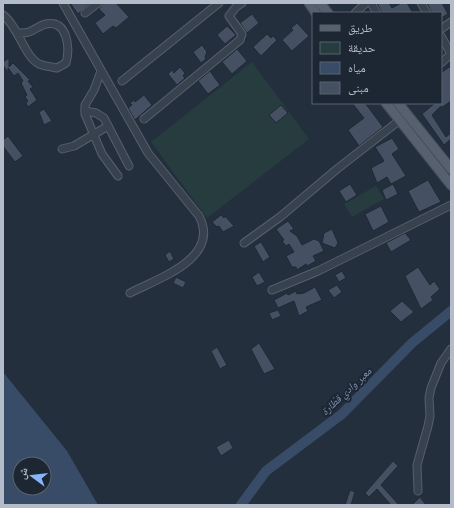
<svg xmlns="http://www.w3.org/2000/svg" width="454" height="508" font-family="Overpass,'Noto Naskh Arabic',sans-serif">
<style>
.green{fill:#263c3f}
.water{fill:#394c67;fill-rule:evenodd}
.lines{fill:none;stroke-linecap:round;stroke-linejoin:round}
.river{stroke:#394c67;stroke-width:10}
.building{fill:#455162;stroke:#1f2835}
.minor-casing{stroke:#565f6c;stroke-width:9}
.major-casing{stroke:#414a57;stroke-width:11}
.minor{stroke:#38414e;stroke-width:7}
.major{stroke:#56606e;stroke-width:9}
.labels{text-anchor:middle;stroke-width:4;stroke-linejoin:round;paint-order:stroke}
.water-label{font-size:11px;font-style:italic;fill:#7c92b1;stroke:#1d2633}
</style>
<rect width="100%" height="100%" fill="#242f3e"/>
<g class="green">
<path d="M 252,62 L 309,139 L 207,218 L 151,142 Z"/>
<path d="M 376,186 L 384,199 L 352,217 L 344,204 Z"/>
</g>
<path class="water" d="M 3,372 L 67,451 L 98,505 L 3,505 ZM 20,464 L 44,464 L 44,488 L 20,488 Z"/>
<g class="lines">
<path class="river" d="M 241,505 L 266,471 L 342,414 L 412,343 L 451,311"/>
</g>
<g class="building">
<path d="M 70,3 L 90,3 L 78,14 Z"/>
<path d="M 103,3 L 116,3 L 129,17 L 116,28 L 113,26 L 103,34 L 95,23 L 105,15 L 99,9 Z"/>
<path d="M 377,3 L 389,3 L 392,8 L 401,3 L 407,3 L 413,13 L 382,13 Z"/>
<path d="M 427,3 L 442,3 L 448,14 L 441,18 L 441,13 L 432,13 Z"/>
<path d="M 252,14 L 259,23 L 247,33 L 240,23 Z"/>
<path d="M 297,23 L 309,36 L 292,51 L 282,40 L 293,30 L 291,28 Z"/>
<path d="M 227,26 L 236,35 L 225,44 L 217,35 Z"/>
<path d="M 267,34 L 271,38 L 273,36 L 277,40 L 261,56 L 253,47 Z"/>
<path d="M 202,45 L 207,52 L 205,57 L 206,59 L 201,63 L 193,52 Z"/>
<path d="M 237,49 L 247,61 L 232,74 L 222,62 Z"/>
<path d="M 9,58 L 9,67 L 13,63 L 30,80 L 28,81 L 33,87 L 30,89 L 37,100 L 28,107 L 26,103 L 28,101 L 25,97 L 27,95 L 21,83 L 23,81 L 18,73 L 14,76 L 8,68 L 8,73 L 3,65 L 3,62 Z"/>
<path d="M 180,67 L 185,73 L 183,76 L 185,78 L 177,85 L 168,74 L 172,70 L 174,73 Z"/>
<path d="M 449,67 L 451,69 L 451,101 L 441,108 L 441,106 L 432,115 L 446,137 L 451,133 L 451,139 L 444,145 L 422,114 L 435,103 L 441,103 L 441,73 Z"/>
<path d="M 210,71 L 220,85 L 208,94 L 198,81 Z"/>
<path d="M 144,95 L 152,105 L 135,120 L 128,108 L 132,105 L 130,103 L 134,100 L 135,102 Z"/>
<path d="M 352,103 L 365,103 L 383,127 L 359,146 L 348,130 L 364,118 Z"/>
<path d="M 281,105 L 288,113 L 276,123 L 269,115 Z"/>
<path d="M 44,109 L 52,121 L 44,125 L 39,112 Z"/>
<path d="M 8,136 L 23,156 L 15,162 L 3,146 L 3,140 Z"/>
<path d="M 392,138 L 399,149 L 392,154 L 406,176 L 391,184 L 387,177 L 377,183 L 371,168 L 384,161 L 375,147 Z"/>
<path d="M 428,180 L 441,202 L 419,212 L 408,191 Z"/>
<path d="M 350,184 L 357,195 L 346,202 L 339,191 Z"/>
<path d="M 393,184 L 398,194 L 386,200 L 382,190 Z"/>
<path d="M 381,206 L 389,222 L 373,231 L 365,214 Z"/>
<path d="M 221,215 L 224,218 L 225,216 L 234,226 L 223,232 L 219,226 L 217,227 L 212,222 Z"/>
<path d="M 288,221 L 294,229 L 290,231 L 297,236 L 302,245 L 314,239 L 319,241 L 324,251 L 313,256 L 316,261 L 307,266 L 306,264 L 297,270 L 296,267 L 292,267 L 286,256 L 294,252 L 289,244 L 286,246 L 282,241 L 284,240 L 276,229 Z"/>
<path d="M 332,229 L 338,243 L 335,248 L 322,243 L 324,233 Z"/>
<path d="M 405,233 L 411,240 L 391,252 L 386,243 Z"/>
<path d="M 261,242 L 270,257 L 263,262 L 254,246 Z"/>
<path d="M 170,251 L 174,259 L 169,262 L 165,255 Z"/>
<path d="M 418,267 L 430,285 L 434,281 L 440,289 L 431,297 L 433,300 L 421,309 L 405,276 Z"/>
<path d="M 342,271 L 346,278 L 339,282 L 335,275 Z"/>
<path d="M 259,272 L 265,282 L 257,286 L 252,277 Z"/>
<path d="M 176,277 L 186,282 L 183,288 L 173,283 Z"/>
<path d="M 337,285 L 342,292 L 334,298 L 328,290 Z"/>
<path d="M 315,287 L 322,300 L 306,307 L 308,311 L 299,316 L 294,301 L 278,308 L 274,300 L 287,293 L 288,295 L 296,291 L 297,294 L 304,293 Z"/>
<path d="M 402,301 L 414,312 L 401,322 L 390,311 Z"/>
<path d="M 278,310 L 281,316 L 272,320 L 269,313 Z"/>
<path d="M 259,343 L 275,369 L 264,374 L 251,349 Z"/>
<path d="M 217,347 L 227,365 L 220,369 L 211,351 Z"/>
<path d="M 229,440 L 233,448 L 221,456 L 216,447 Z"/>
<path d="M 393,461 L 398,466 L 381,485 L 399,505 L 391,505 L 377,489 L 369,497 L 365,493 Z"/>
<path d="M 350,490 L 355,492 L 351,505 L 345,505 Z"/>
<path d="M 420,497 L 426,505 L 412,505 Z"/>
</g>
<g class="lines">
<g class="minor-casing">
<g id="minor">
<path d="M 63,3 L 148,153 L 199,216 C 221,258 159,278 130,293"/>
<path d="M 371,3 L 377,13"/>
<path d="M 421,3 L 427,13"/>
<path d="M 85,13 L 98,3"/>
<path d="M 355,13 L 366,3"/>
<path d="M 3,15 C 18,26 24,56 39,64 C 44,66 52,67 57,68 L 66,63 C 70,49 68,19 46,24 C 40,25 35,30 29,32 C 26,33 21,33 17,33"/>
<path d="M 441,29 L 451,22"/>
<path d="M 441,36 L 451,54"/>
<path d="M 441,63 L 451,54"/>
<path d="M 101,71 L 94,90 L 85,105 L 85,114 L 102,154 L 118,176"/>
<path d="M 122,81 L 219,3"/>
<path d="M 85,111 L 96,113 L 104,118 L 129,166"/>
<path d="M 144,119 L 240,40 L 242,34 L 229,16 L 236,7 L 242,3"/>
<path d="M 62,149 L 74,146 L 108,126"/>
<path d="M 244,243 L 280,217 L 337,169 L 400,120"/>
<path d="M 272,290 L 318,271 L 451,205"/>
<path d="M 418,491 L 417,465 L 428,426 L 430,416 L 429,398 L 431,388 L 441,363 L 451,349"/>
</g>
</g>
<g class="major-casing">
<g id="major">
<path d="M 309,3 L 316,13"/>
<path d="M 320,3 L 328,13"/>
<path d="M 386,103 L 451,185"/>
<path d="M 398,103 L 451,169"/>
</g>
</g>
<use href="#minor" class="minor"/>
<use href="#major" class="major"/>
</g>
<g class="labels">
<g class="water-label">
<text transform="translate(346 391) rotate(-43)" y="4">معبر وادي قطّارة</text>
</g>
</g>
<rect width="454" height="508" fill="none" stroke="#b4bcc9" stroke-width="8"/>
<rect x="312" y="12" width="130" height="92" fill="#1d2633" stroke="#59626f"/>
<rect x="320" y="25" width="20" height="6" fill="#56606e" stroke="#59626f"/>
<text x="348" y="32" font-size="12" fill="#b4bcc9">طريق</text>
<rect x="320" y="42" width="20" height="12" fill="#263c3f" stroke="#59626f"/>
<text x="348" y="52" font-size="12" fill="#b4bcc9">حديقة</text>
<rect x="320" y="62" width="20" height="12" fill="#394c67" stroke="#59626f"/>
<text x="348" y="72" font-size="12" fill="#b4bcc9">مياه</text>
<rect x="320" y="82" width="20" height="12" fill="#455162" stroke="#59626f"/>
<text x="348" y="92" font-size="12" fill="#b4bcc9">مبنى</text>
<g transform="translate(32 476) rotate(285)"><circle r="19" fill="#1d2633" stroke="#59626f"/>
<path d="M0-3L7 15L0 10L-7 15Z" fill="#8ab4f8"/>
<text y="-6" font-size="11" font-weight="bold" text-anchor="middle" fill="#b4bcc9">ش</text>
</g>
</svg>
